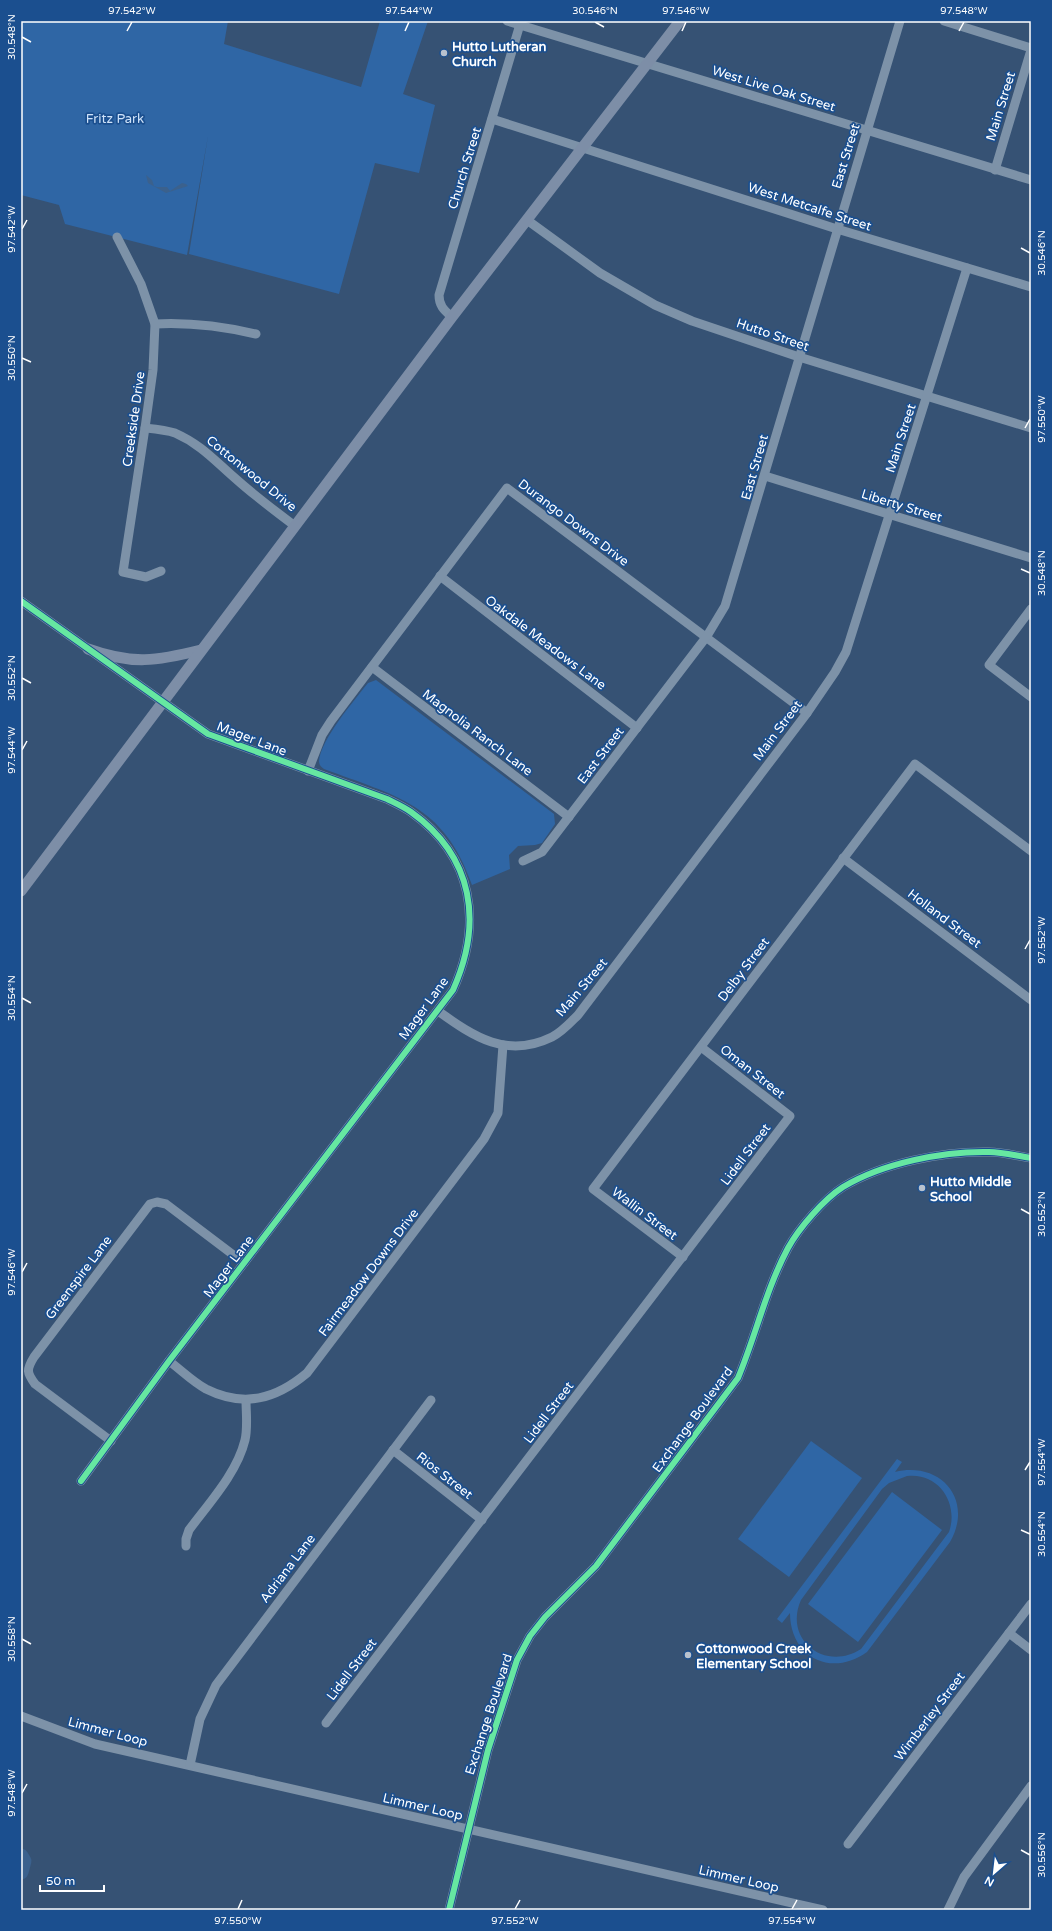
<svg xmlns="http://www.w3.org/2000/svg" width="1052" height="1931" font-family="'Varela Round',sans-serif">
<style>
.green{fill:#2f66a5;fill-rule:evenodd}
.water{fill:#3b618d}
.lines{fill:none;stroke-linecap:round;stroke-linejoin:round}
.river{stroke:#3b618d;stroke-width:15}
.minor{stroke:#7d92a8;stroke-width:9}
.major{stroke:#7d8ea7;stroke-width:11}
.cycleway-casing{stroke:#1b4f8f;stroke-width:8}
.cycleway{stroke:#66e7a1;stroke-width:6}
.ticks{fill:none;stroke:#fff;stroke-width:1.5}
.poi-dot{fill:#b9c2ce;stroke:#1b4f8f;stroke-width:1.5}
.labels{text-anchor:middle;stroke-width:3.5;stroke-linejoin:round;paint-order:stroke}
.poi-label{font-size:13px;font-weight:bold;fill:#fff;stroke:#1b4f8f;text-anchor:start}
.street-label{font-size:13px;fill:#fff;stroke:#1b4f8f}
.park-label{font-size:13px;fill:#cfe3fa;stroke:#1b4f8f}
.neatline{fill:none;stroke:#fff;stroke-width:1.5}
.ticks-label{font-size:10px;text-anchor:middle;fill:#fff}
</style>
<rect width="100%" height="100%" fill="#365274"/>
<g class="green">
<path d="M 21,21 L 228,21 L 224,44 L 361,87 L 380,21 L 428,21 L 403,94 L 435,105 L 419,173 L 375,163 L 339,294 L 189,254 L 208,136 L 187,255 L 65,224 L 59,205 L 21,195 Z"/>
<path d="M 376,680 L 554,814 L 555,824 L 542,843 L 535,845 L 518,846 L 509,855 L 510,869 L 472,885 C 444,804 396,796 324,769 C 321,767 319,765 319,761 C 321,739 354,701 368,683 Z"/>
<path d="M 811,1441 L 862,1478 L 789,1577 L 738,1539 Z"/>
<path d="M 897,1459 L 902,1462 L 895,1472 C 941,1461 974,1500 950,1542 L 867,1652 C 831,1678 790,1657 790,1613 L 782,1623 L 777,1619 ZM 907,1476 C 939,1472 959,1504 949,1532 L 861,1649 C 826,1672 783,1640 801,1600 L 882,1489 L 889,1483 Z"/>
<path d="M 892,1492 L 942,1530 L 858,1642 L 808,1604 Z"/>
</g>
<path class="water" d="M 146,175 L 152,180 L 154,186 L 157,187 L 167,187 L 170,191 L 182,183 L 186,184 L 188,186 L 166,193 L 148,183 Z"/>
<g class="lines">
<path class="river" d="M 21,1856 L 24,1861 L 21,1872"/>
<g class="minor">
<path d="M 507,21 L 1031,180"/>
<path d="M 944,21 L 1031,48"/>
<path d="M 492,119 L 837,229 L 1031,287"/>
<path d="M 995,170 L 1031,50"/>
<path d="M 527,220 L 600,273 L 655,305 L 692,321 L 799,357 L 1031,428"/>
<path d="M 117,237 L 141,284 L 155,324 L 153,370 L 145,428 L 123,572 L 146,577 L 161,571"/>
<path d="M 452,317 C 444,310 439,306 439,295 L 521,21"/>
<path d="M 155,324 C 191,322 221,326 256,334"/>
<path d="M 145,428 C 155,429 166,430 175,433 C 202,445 215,461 236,479 C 255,496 275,511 295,526"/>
<path d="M 765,476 L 1031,558"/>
<path d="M 440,576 L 637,728"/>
<path d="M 21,601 L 208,734 L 387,799 C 395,803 404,807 411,812 C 474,857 483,923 453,990 L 169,1361 L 81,1481"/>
<path d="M 1031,609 L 989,665 L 1031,697"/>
<path d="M 372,667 L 569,817"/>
<path d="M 308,771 L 322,735 L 331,721 L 507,488 L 807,713"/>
<path d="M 843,858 L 1031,1000"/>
<path d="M 523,861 L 542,852 L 707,636 L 725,606 L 900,21"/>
<path d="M 438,1011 C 474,1037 507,1059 552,1037 C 562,1032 570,1023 578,1015 L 807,713 L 835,672 L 846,652 L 967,268"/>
<path d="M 683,1257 L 593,1189 L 915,764 L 1031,851"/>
<path d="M 169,1361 C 181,1370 193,1382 206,1389 C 244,1408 276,1399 307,1373 L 484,1139 L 498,1113 L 503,1045"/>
<path d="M 111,1441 L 35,1384 C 27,1373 26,1370 34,1357 L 150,1204 L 157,1202 L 166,1204 L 244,1263"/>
<path d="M 393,1450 L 482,1520"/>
<path d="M 186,1546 L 186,1539 L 189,1530 C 209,1503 237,1473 245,1440 C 248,1427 246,1413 246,1400"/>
<path d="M 1009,1633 L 1031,1650"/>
<path d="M 21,1716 L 95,1744 L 823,1910"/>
<path d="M 326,1723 L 790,1116 L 701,1047"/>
<path d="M 190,1765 L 200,1719 L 216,1685 L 431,1400"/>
<path d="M 848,1844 L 1031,1604"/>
<path d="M 449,1910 L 488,1750 L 517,1660 L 530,1636 L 545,1617 L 596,1566 L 738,1378 C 756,1335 766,1289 788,1248 C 799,1228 824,1199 843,1187 C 883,1163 943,1151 989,1152 C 1003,1152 1017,1156 1031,1158"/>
<path d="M 948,1910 L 964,1877 L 1031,1786"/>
</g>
<g class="major">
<path d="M 88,649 C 132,665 157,661 201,650"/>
<path d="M 21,891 L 452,317 L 680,21"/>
</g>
<g class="cycleway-casing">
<g id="cycleway">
<path d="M 21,601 L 208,734 L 387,799 C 395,803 404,807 411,812 C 474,857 483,923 453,990 L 169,1361 L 81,1481"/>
<path d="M 449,1910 L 488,1750 L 517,1660 L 530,1636 L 545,1617 L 596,1566 L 738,1378 C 756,1335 766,1289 788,1248 C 799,1228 824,1199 843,1187 C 883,1163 943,1151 989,1152 C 1003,1152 1017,1156 1031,1158"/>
</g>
</g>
<use href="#cycleway" class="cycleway"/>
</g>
<path class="ticks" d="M 595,22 L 604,27M 127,31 L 132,22M 405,31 L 409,22M 682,31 L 686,22M 959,31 L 964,22M 22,37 L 31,42M 22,229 L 27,220M 1021,248 L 1030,253M 22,358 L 31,362M 1025,428 L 1030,419M 1021,569 L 1030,573M 22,678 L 31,683M 22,750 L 27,741M 1025,949 L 1030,940M 22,998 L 31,1003M 1021,1209 L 1030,1214M 22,1272 L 27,1263M 1025,1470 L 1030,1462M 1021,1530 L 1030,1534M 22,1639 L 31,1644M 22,1793 L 27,1784M 1021,1850 L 1030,1855M 238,1909 L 242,1900M 515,1909 L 520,1900M 792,1909 L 797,1900"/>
<g class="poi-dot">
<circle cx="444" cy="53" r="4"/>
<circle cx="922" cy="1188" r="4"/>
<circle cx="688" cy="1655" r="4"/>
</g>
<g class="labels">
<g class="poi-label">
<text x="452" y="51">Hutto Lutheran<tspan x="452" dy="15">Church</tspan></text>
<text x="930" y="1186">Hutto Middle<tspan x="930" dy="15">School</tspan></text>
<text x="696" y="1653">Cottonwood Creek<tspan x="696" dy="15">Elementary School</tspan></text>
</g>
<g class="street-label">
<text transform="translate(774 88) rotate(17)" y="5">West Live Oak Street</text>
<text transform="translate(1000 106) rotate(-73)" y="5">Main Street</text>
<text transform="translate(845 156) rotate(-73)" y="5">East Street</text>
<text transform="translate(464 168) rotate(-73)" y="5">Church Street</text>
<text transform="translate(810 206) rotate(18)" y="5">West Metcalfe Street</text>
<text transform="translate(773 334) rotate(19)" y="5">Hutto Street</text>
<text transform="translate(133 419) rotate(-82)" y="5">Creekside Drive</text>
<text transform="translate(900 438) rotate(-72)" y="5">Main Street</text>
<text transform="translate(754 467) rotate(-74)" y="5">East Street</text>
<text transform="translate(252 473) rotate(39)" y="5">Cottonwood Drive</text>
<text transform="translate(902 505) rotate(17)" y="5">Liberty Street</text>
<text transform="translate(574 522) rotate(37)" y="5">Durango Downs Drive</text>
<text transform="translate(546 642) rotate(37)" y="5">Oakdale Meadows Lane</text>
<text transform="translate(777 730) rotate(-53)" y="5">Main Street</text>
<text transform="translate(478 732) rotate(37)" y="5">Magnolia Ranch Lane</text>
<text transform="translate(252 738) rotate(21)" y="5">Mager Lane</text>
<text transform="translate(600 755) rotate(-53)" y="5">East Street</text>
<text transform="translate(945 918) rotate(37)" y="5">Holland Street</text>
<text transform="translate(743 969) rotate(-53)" y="5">Delby Street</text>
<text transform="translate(581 987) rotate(-50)" y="5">Main Street</text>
<text transform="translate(423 1008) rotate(-54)" y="5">Mager Lane</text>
<text transform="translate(753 1071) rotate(38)" y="5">Oman Street</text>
<text transform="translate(745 1154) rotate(-53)" y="5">Lidell Street</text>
<text transform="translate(645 1213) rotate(37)" y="5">Wallin Street</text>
<text transform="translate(228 1266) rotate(-53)" y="5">Mager Lane</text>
<text transform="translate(368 1272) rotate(-53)" y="5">Fairmeadow Downs Drive</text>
<text transform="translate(78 1277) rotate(-53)" y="5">Greenspire Lane</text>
<text transform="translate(548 1412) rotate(-53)" y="5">Lidell Street</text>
<text transform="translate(692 1419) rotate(-54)" y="5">Exchange Boulevard</text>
<text transform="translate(445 1475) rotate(38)" y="5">Rios Street</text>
<text transform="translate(287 1568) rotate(-53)" y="5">Adriana Lane</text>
<text transform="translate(351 1669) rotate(-53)" y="5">Lidell Street</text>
<text transform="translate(488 1714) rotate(-72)" y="5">Exchange Boulevard</text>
<text transform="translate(929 1716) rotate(-53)" y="5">Wimberley Street</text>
<text transform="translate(108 1731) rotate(15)" y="5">Limmer Loop</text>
<text transform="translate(423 1806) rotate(13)" y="5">Limmer Loop</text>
<text transform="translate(739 1878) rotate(13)" y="5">Limmer Loop</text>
</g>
<g class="park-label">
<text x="115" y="123">Fritz Park</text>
</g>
</g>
<rect width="1052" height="1931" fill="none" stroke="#1b4f8f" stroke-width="44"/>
<g transform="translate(994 1873) rotate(208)" stroke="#1b4f8f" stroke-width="3" paint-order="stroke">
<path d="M0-3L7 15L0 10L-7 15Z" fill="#ffffff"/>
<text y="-6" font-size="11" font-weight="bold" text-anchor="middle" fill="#ffffff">N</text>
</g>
<path d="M40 1885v6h64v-6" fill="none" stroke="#ffffff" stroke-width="2"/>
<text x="46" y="1885" font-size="12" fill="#ffffff" stroke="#1b4f8f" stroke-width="3" paint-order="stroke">50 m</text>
<rect x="22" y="22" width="1008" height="1887" class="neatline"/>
<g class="ticks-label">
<text x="132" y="14">97.542°W</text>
<text x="409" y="14">97.544°W</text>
<text x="595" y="14">30.546°N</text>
<text x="686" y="14">97.546°W</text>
<text x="964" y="14">97.548°W</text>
<text transform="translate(11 37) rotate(-90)" y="4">30.548°N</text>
<text transform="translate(11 229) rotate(-90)" y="4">97.542°W</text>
<text transform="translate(1041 253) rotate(-90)" y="4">30.546°N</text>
<text transform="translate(11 358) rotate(-90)" y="4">30.550°N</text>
<text transform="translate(1041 419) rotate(-90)" y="4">97.550°W</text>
<text transform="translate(1041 573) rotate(-90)" y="4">30.548°N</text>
<text transform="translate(11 678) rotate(-90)" y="4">30.552°N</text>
<text transform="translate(11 750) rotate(-90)" y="4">97.544°W</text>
<text transform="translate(1041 940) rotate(-90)" y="4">97.552°W</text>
<text transform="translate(11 998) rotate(-90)" y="4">30.554°N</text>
<text transform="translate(1041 1214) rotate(-90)" y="4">30.552°N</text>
<text transform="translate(11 1272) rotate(-90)" y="4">97.546°W</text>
<text transform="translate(1041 1462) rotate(-90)" y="4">97.554°W</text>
<text transform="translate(1041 1534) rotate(-90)" y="4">30.554°N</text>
<text transform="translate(11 1639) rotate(-90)" y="4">30.558°N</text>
<text transform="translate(11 1793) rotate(-90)" y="4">97.548°W</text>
<text transform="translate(1041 1855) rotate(-90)" y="4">30.556°N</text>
<text x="238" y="1924">97.550°W</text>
<text x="515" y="1924">97.552°W</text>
<text x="792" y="1924">97.554°W</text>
</g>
</svg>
